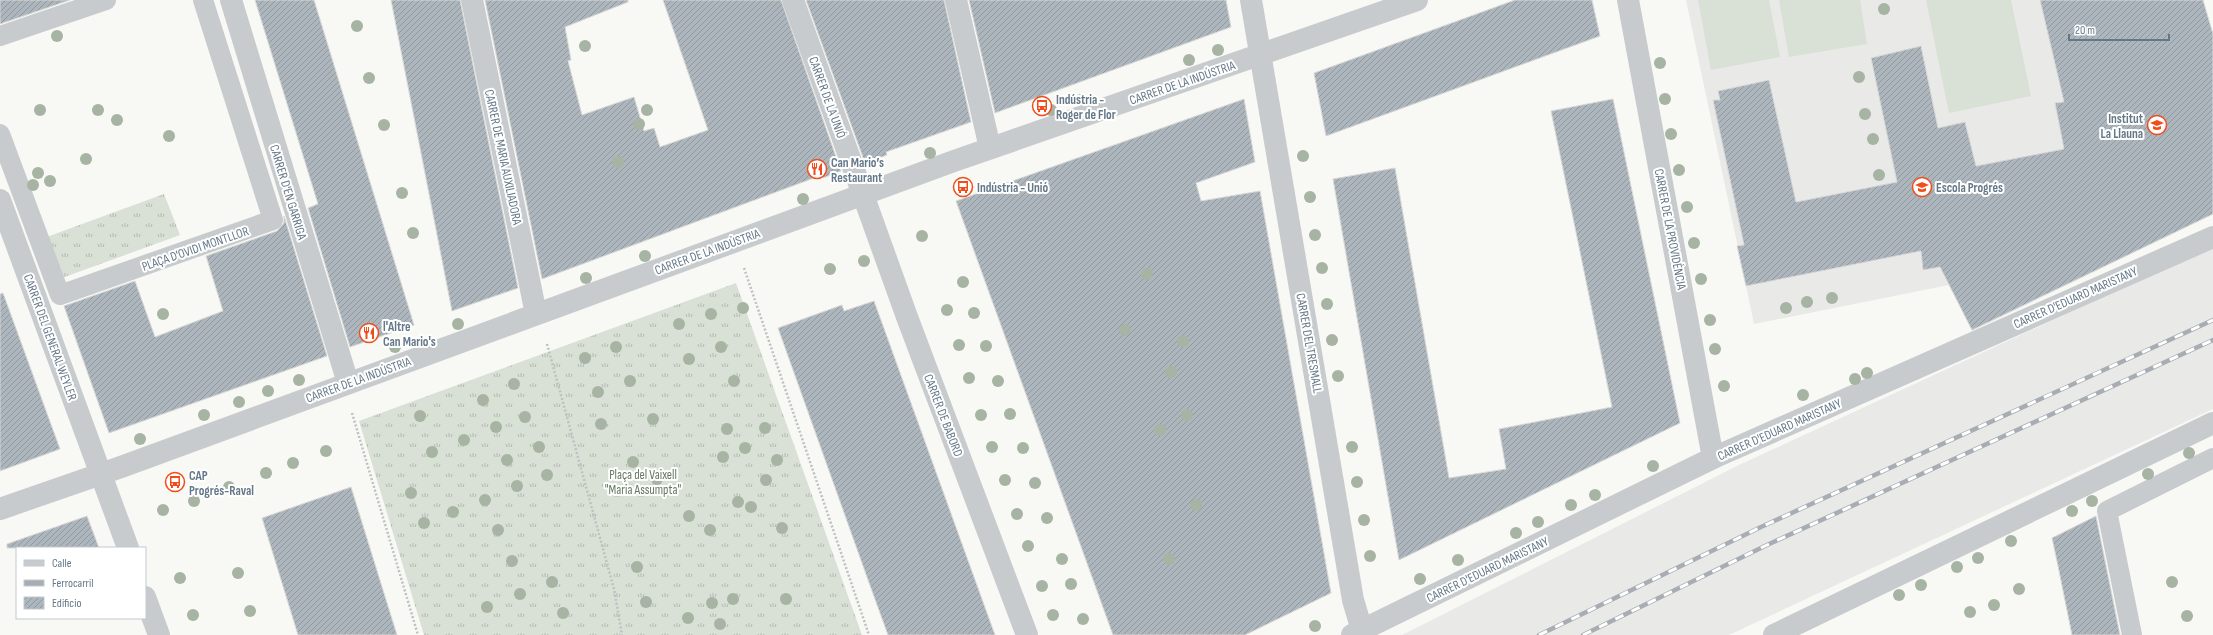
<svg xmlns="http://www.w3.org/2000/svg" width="2213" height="635" font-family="'Sofia Sans Condensed',sans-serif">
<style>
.built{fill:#e9eae8}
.grass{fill:url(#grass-tufts)}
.garden{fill:#d9e0d5}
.building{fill:url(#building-hatch);stroke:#d9d9d7}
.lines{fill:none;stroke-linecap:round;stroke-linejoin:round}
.path{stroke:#bec1c3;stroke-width:2.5;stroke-dasharray:2 2;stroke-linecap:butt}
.pedestrian{stroke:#c7cbce;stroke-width:20}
.minor{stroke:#c7cbce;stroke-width:22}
.rail-casing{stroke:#a7adb3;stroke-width:4.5}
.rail{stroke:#fff;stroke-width:3;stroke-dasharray:9;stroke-linecap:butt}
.tree{fill:#a7b3a3}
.labels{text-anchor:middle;stroke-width:4;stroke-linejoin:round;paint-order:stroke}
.street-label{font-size:13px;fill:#647888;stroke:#fff}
.poi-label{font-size:13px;font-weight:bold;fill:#647888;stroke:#fff;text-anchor:start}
.park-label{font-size:13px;fill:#657a60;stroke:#fff}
</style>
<defs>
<pattern id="grass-tufts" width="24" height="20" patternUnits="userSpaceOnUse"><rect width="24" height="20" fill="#d9e0d5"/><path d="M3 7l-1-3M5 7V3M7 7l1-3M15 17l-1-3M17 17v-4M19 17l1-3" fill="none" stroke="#b4bab3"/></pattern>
<pattern id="building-hatch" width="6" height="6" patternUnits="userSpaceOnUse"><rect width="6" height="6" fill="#adb6bc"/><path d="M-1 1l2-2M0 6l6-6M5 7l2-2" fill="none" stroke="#90999f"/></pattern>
</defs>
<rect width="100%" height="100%" fill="#f8f8f4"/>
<g class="built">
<path d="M 1686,0 L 2203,0 L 2213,34 L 2213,214 L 1972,331 L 1949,285 L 1754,324 Z"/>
<path d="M 2213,246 L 2213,409 L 1729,635 L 1402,635 L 1739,465 Z"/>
</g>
<g class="grass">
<path d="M 164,194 L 180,235 L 59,279 L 44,238 Z"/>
<path d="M 736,283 L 862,635 L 424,635 L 359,421 Z"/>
</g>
<g class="garden">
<path d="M 1698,0 L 1769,0 L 1780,57 L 1711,70 Z"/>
<path d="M 1779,0 L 1860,0 L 1867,44 L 1789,57 Z"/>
<path d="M 1926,0 L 2011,0 L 2031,96 L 1949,113 Z"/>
</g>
<g class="building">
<path d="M 0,0 L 70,0 L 0,24 Z"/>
<path d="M 255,0 L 314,0 L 414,325 L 350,347 L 308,208 L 318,204 Z"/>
<path d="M 391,0 L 460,0 L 518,288 L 452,311 Z"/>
<path d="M 485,0 L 628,0 L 628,2 L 565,27 L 571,60 L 568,61 L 582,115 L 634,97 L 644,131 L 654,128 L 660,147 L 708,130 L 663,0 L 781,0 L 841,171 L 823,178 L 822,175 L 542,279 Z"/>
<path d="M 806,0 L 944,0 L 971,122 L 886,152 L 887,155 L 865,163 Z"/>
<path d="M 969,0 L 1226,0 L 1231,27 L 995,113 Z"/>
<path d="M 1515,0 L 1592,0 L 1600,36 L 1326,136 L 1314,73 Z"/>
<path d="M 2040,0 L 2203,0 L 2213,34 L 2213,214 L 1972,330 L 1940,267 L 1923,270 L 1921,251 L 1746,286 L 1737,246 L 1744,245 L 1713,100 L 1720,100 L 1718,91 L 1769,80 L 1796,202 L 1897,182 L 1871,58 L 1921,46 L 1938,128 L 1965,122 L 1976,166 L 2064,149 L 2055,103 L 2064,102 Z"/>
<path d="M 1244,99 L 1255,162 L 1196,183 L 1201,201 L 1260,191 L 1331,593 L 1245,635 L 1113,635 L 956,201 Z"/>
<path d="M 1613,99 L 1680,423 L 1399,560 L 1333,179 L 1395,168 L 1449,478 L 1506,469 L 1499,429 L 1612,407 L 1551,111 Z"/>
<path d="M 284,216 L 327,356 L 109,433 L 64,306 L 135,281 L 155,337 L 223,311 L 206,256 L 277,231 L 284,223 Z"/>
<path d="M 3,293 L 60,449 L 0,471 L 0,294 Z"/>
<path d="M 874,301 L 886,334 L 995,635 L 888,635 L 872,591 L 778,328 L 842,305 L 844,311 Z"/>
<path d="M 351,487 L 397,635 L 298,635 L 262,518 Z"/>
<path d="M 87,516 L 99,548 L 7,548 L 7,544 Z"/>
<path d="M 2096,516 L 2120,635 L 2072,635 L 2058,566 L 2052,538 Z"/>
</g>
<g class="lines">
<g class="path">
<path d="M 744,268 L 869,635"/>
<path d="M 547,344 L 614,589 L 622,635"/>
<path d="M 352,413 L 418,635"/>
</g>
<g class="pedestrian">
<path d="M 0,36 L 106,0"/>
<path d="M 0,134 L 60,295 L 273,220 L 203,0"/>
<path d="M 2132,635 L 2107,511 L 2213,458"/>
</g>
<g class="minor">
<path d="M 231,0 L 348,383"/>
<path d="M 472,0 L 536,314"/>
<path d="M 793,0 L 907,317 L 1027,635"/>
<path d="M 956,0 L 990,148"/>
<path d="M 1251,0 L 1353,600 L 1362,630"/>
<path d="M 1628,0 L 1713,458"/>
<path d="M 0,200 L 128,548"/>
<path d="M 0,509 L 121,467 L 954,161 L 1417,0"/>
<path d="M 145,597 L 159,635"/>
<path d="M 1352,635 L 1713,458 L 2213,237"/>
<path d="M 1774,635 L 2213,423"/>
</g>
<g class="rail-casing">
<g id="rail">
<path d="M 1539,635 L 1761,527 L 2213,320"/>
<path d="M 1583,635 L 1767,545 L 2213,340"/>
</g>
</g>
<use href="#rail" class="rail"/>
</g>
<g class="tree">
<circle cx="1884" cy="9" r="6"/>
<circle cx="357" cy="26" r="6"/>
<circle cx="57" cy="36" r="6"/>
<circle cx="585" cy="46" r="6"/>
<circle cx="1218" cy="50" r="6"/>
<circle cx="1189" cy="60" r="6"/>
<circle cx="1660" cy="63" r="6"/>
<circle cx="1859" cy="77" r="6"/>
<circle cx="369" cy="78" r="6"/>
<circle cx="1665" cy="99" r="6"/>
<circle cx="1081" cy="100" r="6"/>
<circle cx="40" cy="110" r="6"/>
<circle cx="98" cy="110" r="6"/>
<circle cx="647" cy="110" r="6"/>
<circle cx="1051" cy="110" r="6"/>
<circle cx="1865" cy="114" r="6"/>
<circle cx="117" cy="120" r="6"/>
<circle cx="639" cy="124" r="6"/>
<circle cx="384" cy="125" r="6"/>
<circle cx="1671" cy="134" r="6"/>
<circle cx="169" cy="136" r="6"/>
<circle cx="1873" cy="139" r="6"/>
<circle cx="930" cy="153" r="6"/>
<circle cx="1303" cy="156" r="6"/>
<circle cx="86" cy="159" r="6"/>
<circle cx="618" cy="162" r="6"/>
<circle cx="1679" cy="170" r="6"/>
<circle cx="38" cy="173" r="6"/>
<circle cx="1879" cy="175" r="6"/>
<circle cx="50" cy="181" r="6"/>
<circle cx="33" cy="185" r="6"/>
<circle cx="402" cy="193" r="6"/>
<circle cx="1310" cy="197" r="6"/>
<circle cx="803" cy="199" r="6"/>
<circle cx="1687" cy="207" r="6"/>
<circle cx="413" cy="233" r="6"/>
<circle cx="1315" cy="235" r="6"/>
<circle cx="922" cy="236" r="6"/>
<circle cx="1694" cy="243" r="6"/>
<circle cx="645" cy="256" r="6"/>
<circle cx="864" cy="261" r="6"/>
<circle cx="1322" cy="268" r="6"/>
<circle cx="830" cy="269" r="6"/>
<circle cx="1147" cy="274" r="6"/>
<circle cx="586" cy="278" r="6"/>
<circle cx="1701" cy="279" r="6"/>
<circle cx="963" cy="282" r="6"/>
<circle cx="1832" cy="298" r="6"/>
<circle cx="1807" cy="302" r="6"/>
<circle cx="1327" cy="304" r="6"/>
<circle cx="743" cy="308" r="6"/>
<circle cx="1786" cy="308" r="6"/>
<circle cx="947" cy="310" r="6"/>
<circle cx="974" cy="313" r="6"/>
<circle cx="163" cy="314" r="6"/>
<circle cx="711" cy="314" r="6"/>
<circle cx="1710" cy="320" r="6"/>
<circle cx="458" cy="324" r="6"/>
<circle cx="679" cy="324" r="6"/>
<circle cx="1125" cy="330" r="6"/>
<circle cx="1332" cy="340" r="6"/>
<circle cx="1183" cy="341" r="6"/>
<circle cx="959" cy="345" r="6"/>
<circle cx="986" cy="346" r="6"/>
<circle cx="395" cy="347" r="6"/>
<circle cx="616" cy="347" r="6"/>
<circle cx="721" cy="347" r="6"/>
<circle cx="1715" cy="349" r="6"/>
<circle cx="585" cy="358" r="6"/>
<circle cx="689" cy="359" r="6"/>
<circle cx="1171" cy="372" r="6"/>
<circle cx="1867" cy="373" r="6"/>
<circle cx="1338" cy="376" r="6"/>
<circle cx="969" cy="378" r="6"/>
<circle cx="1855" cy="379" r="6"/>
<circle cx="299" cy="380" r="6"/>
<circle cx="630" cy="381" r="6"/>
<circle cx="734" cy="381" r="6"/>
<circle cx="998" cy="381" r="6"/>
<circle cx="514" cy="384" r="6"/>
<circle cx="1724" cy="386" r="6"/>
<circle cx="268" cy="391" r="6"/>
<circle cx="598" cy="392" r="6"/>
<circle cx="1803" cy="395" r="6"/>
<circle cx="483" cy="400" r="6"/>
<circle cx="239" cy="402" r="6"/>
<circle cx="1010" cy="414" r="6"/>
<circle cx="204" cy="415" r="6"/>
<circle cx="981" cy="415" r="6"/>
<circle cx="1187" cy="415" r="6"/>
<circle cx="420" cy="416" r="6"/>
<circle cx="525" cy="417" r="6"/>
<circle cx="653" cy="419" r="6"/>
<circle cx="601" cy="424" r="6"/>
<circle cx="496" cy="427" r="6"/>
<circle cx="765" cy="428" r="6"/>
<circle cx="727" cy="429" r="6"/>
<circle cx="1160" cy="430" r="6"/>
<circle cx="140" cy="439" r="6"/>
<circle cx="464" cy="440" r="6"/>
<circle cx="539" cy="447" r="6"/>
<circle cx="992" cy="447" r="6"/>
<circle cx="1352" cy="447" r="6"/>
<circle cx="745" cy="448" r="6"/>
<circle cx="1023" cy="448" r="6"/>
<circle cx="326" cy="451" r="6"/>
<circle cx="432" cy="452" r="6"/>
<circle cx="2189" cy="453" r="6"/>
<circle cx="723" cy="457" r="6"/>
<circle cx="507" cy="460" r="6"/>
<circle cx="777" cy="460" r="6"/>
<circle cx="633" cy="462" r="6"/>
<circle cx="293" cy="463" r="6"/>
<circle cx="1653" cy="466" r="6"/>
<circle cx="266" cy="473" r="6"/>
<circle cx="2148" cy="474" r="6"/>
<circle cx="547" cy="475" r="6"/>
<circle cx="657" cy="479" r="6"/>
<circle cx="766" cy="480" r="6"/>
<circle cx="1005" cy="480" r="6"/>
<circle cx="1357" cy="482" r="6"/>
<circle cx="1035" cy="483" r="6"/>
<circle cx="517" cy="486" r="6"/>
<circle cx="229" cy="487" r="6"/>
<circle cx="411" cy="493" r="6"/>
<circle cx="1595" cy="495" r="6"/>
<circle cx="485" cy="500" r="6"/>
<circle cx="194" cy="501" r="6"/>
<circle cx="2092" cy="501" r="6"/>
<circle cx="738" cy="502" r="6"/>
<circle cx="1196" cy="505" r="6"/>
<circle cx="1571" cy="505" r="6"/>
<circle cx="751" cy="507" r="6"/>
<circle cx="163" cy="510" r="6"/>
<circle cx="2072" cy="511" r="6"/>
<circle cx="453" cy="512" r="6"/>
<circle cx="1017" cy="514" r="6"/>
<circle cx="689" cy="516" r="6"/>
<circle cx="1047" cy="518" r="6"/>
<circle cx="1364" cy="520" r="6"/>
<circle cx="1538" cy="522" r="6"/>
<circle cx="424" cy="523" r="6"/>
<circle cx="782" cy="528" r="6"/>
<circle cx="498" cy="530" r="6"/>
<circle cx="710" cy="530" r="6"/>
<circle cx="1516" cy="533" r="6"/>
<circle cx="2011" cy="541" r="6"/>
<circle cx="1028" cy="546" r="6"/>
<circle cx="1370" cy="556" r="6"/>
<circle cx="1978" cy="558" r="6"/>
<circle cx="1062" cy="559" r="6"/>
<circle cx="1169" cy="559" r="6"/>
<circle cx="1458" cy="560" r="6"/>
<circle cx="512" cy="561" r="6"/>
<circle cx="637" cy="567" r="6"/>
<circle cx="1957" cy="567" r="6"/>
<circle cx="238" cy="573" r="6"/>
<circle cx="180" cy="578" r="6"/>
<circle cx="1420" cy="579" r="6"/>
<circle cx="552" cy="582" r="6"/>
<circle cx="2172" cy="582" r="6"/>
<circle cx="1071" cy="584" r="6"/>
<circle cx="1921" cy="585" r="6"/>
<circle cx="1042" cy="586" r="6"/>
<circle cx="2019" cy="589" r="6"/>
<circle cx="520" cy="594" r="6"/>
<circle cx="1899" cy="595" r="6"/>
<circle cx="733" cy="599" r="6"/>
<circle cx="786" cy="599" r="6"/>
<circle cx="646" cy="602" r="6"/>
<circle cx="712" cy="603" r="6"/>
<circle cx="1994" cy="605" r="6"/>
<circle cx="487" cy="607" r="6"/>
<circle cx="250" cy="611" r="6"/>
<circle cx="1970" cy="612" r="6"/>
<circle cx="563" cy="613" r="6"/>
<circle cx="193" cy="615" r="6"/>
<circle cx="1053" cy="615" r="6"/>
<circle cx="2187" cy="616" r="6"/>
<circle cx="688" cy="618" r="6"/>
<circle cx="1083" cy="619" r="6"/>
<circle cx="720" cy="624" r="6"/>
<circle cx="1315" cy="626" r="6"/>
</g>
<defs>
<g id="bus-ring" transform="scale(1)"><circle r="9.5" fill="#fff" stroke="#f14d1c" stroke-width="1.5"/><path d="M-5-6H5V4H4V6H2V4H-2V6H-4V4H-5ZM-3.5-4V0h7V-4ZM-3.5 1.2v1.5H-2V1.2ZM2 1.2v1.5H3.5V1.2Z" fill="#f14d1c"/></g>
<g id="school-ring" transform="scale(1)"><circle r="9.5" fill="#fff" stroke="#f14d1c" stroke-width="1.5"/><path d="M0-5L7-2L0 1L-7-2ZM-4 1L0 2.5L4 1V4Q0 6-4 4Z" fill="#f14d1c"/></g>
<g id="restaurant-ring" transform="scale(1)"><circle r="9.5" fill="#fff" stroke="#f14d1c" stroke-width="1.5"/><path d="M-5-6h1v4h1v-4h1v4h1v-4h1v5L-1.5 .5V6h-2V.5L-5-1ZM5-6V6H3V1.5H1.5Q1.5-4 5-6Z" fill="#f14d1c"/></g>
</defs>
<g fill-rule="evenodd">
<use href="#bus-ring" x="1042" y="106"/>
<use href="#school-ring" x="2157" y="125"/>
<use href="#restaurant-ring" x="817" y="169"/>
<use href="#bus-ring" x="963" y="187"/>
<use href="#school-ring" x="1922" y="187"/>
<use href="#restaurant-ring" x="369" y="333"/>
<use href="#bus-ring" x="175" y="482"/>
</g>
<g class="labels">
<g class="street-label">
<text transform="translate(1182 82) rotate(-19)" y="5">CARRER DE LA INDÚSTRIA</text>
<text transform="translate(828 97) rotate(70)" y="5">CARRER DE LA UNIÓ</text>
<text transform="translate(504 157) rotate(78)" y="5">CARRER DE MARIA AUXILIADORA</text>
<text transform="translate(289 192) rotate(73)" y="5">CARRER D'EN GARRIGA</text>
<text transform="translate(1671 229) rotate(79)" y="5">CARRER DE LA PROVIDÈNCIA</text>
<text transform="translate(195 248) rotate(-19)" y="5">PLAÇA D'OVIDI MONTLLOR</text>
<text transform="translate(707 251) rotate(-20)" y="5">CARRER DE LA INDÚSTRIA</text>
<text transform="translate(2075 297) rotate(-24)" y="5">CARRER D'EDUARD MARISTANY</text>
<text transform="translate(51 337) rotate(70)" y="5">CARRER DEL GENERAL WEYLER</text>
<text transform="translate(1310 343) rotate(80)" y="5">CARRER DEL TRESMALL</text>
<text transform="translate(358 379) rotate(-20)" y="5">CARRER DE LA INDÚSTRIA</text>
<text transform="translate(944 415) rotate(69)" y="5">CARRER DE BABORD</text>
<text transform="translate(1779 429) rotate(-24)" y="5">CARRER D'EDUARD MARISTANY</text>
<text transform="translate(1487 569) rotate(-26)" y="5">CARRER D'EDUARD MARISTANY</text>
</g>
<g class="poi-label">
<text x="1056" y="104">Indústria -<tspan x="1056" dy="15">Roger de Flor</tspan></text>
<text x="2143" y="123" text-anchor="end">Institut<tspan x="2143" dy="15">La Llauna</tspan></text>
<text x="831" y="167">Can Mario’s<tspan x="831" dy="15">Restaurant</tspan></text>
<text x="977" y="192">Indústria - Unió</text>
<text x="1936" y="192">Escola Progrés</text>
<text x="383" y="331">l'Altre<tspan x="383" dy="15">Can Mario's</tspan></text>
<text x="189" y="480">CAP<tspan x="189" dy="15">Progrés-Raval</tspan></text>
</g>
<g class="park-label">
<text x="643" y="479">Plaça del Vaixell<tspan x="643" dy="15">"Maria Assumpta"</tspan></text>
</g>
</g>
<rect x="16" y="547" width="130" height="72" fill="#ffffff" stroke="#c1c9cf"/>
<rect x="24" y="560" width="20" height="6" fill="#c7cbce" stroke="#c1c9cf"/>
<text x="52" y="567" font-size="12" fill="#647888">Calle</text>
<rect x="24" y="580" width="20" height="6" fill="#a7adb3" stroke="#c1c9cf"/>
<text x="52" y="587" font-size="12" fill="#647888">Ferrocarril</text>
<rect x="24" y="597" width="20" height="12" fill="url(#building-hatch)" stroke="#c1c9cf"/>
<text x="52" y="607" font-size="12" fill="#647888">Edificio</text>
<path d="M2069 34v6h100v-6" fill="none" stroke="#647888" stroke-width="2"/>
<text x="2075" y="34" font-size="12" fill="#647888" stroke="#ffffff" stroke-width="3" paint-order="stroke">20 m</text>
</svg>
